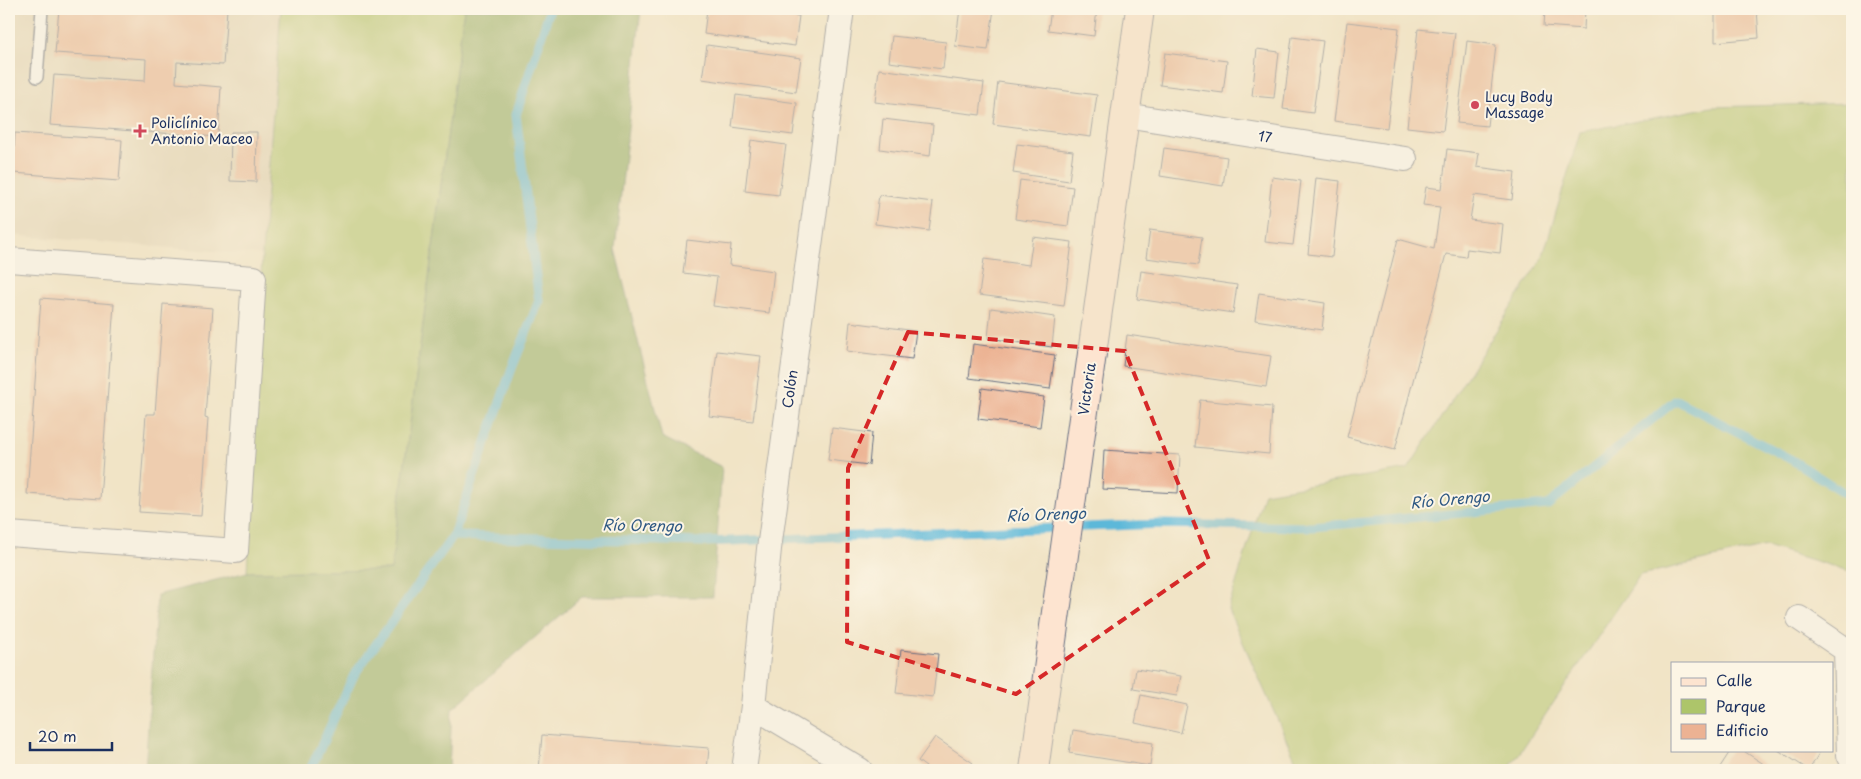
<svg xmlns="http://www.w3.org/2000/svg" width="1861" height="779" font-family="'Playpen Sans',sans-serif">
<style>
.built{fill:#e0d2b6}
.green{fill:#adc56a;stroke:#647a64}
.forest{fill:#8aaa5e;stroke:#526c5e}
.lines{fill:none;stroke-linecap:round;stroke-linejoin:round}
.stream{stroke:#5bb8d9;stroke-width:9}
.building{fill:#ecb293}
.lane-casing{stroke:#666e82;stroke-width:14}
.street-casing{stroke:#666e82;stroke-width:26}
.secondary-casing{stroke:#666e82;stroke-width:30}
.lane{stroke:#fff;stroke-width:11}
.street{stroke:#fff;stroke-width:24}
.secondary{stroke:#fde4d0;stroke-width:28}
.marked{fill:none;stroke:#d62828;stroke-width:4;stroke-dasharray:10 6;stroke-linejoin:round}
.poi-dot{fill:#d1495b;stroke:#fcf5e5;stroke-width:2}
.labels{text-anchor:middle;stroke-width:4;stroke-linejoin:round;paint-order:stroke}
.poi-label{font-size:14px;fill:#1b2f5e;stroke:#fcf5e5;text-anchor:start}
.street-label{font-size:14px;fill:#1b2f5e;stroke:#fcf5e5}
.water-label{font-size:15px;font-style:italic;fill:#2e5883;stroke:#fcf5e5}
</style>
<rect width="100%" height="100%" fill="#fcf5e5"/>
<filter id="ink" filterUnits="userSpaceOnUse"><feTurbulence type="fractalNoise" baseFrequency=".02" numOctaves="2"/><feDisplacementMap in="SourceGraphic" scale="10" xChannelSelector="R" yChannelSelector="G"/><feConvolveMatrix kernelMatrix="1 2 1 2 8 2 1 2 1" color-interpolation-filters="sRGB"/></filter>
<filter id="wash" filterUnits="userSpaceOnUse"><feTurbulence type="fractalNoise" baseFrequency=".0096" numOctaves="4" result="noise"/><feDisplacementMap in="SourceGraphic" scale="20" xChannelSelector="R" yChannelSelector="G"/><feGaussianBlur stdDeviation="1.12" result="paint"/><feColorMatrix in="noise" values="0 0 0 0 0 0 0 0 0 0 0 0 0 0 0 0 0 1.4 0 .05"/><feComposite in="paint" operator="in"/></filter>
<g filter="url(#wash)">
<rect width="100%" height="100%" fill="#f1e4c6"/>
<path class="built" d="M 10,9 L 281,9 L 262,255 L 9,235 Z"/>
<g class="green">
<path d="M 281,9 L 464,9 L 391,570 L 247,572 L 262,255 Z"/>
<path d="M 1852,103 L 1852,572 L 1766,546 L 1640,575 L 1508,770 L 1300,770 L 1228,609 L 1264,493 L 1408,469 L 1542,259 L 1580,132 L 1711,107 Z"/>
</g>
<path class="forest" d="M 464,9 L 641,9 L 615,249 L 662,437 L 722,467 L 713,597 L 582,597 L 452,709 L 449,770 L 145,770 L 157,595 L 247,572 L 391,570 Z"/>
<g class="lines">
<g class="stream">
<path d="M 453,536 L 705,542 L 1162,524 L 1312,527 L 1548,505 L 1676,400 L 1792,460 L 1852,498"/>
<path d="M 310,770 L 354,675 L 453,536 L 512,368 L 539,301 L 516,115 L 550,9"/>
</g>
</g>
<g id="blocks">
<g class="building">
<path d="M 59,9 L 227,9 L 223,65 L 177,62 L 176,83 L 221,87 L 218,137 L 50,125 L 54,75 L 145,81 L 146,59 L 55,53 Z"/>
<path d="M 707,9 L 740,9 L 799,16 L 795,46 L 704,34 Z"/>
<path d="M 960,9 L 994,9 L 988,50 L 955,46 Z"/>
<path d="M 1051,9 L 1097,9 L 1094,36 L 1048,30 Z"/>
<path d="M 1545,9 L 1585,9 L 1584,29 L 1544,26 Z"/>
<path d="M 1715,9 L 1757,9 L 1759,38 L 1715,42 Z"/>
<path d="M 1347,22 L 1399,28 L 1387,128 L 1334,121 Z"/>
<path d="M 1418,29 L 1455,33 L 1443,131 L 1407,127 Z"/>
<path d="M 892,36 L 946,42 L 943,69 L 889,62 Z"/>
<path d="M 1292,37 L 1323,41 L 1313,113 L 1283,109 Z"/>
<path d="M 1467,41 L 1496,45 L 1487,126 L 1457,123 Z"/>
<path d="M 707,45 L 801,58 L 796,92 L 702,79 Z"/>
<path d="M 1257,49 L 1279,52 L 1274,98 L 1252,96 Z"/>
<path d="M 1165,53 L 1227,61 L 1223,93 L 1160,85 Z"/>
<path d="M 879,69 L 984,83 L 980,115 L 875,102 Z"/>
<path d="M 998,82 L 1097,95 L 1091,137 L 993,124 Z"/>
<path d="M 736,95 L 797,103 L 793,135 L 732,127 Z"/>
<path d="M 883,119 L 933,125 L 930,156 L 880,149 Z"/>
<path d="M 231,132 L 257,132 L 256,182 L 230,181 Z"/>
<path d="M 15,133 L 122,140 L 119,181 L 13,173 Z"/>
<path d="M 751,140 L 786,145 L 779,195 L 745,191 Z"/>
<path d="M 1017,144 L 1073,151 L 1069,181 L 1013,173 Z"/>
<path d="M 1164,148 L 1227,157 L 1223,186 L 1160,176 Z"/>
<path d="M 1447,149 L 1479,153 L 1477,167 L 1515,172 L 1512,200 L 1474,195 L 1470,220 L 1503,224 L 1500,253 L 1467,249 L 1466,257 L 1446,254 L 1395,450 L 1347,437 L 1398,239 L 1434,249 L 1440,207 L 1423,205 L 1426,187 L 1442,189 Z"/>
<path d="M 1272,177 L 1301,181 L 1293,245 L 1265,242 Z"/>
<path d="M 1316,178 L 1340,181 L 1332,257 L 1308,254 Z"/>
<path d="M 1020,180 L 1073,187 L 1068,226 L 1015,219 Z"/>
<path d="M 879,195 L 933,202 L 929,231 L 875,224 Z"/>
<path d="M 1150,230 L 1202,237 L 1198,265 L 1146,258 Z"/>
<path d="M 1033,237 L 1072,242 L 1064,306 L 979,295 L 984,259 L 1029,265 Z"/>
<path d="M 687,240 L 731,245 L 729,265 L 774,271 L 769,313 L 713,306 L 717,277 L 683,273 Z"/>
<path d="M 1141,271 L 1237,285 L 1233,313 L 1137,299 Z"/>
<path d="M 1259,293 L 1325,303 L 1322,330 L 1255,320 Z"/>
<path d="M 41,298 L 114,304 L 100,499 L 27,494 Z"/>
<path d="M 163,304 L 213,308 L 205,417 L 208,418 L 201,516 L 139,512 L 146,414 L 155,414 Z"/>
<path d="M 991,308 L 1055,317 L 1052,347 L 988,338 Z"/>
<path d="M 850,322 L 916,331 L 912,359 L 847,351 Z"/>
<path d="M 1127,335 L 1271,356 L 1266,387 L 1123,366 Z"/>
<path d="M 973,344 L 1055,355 L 1050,389 L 969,378 Z"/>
<path d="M 717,351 L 761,356 L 753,421 L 709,416 Z"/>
<path d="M 982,388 L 1044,397 L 1040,427 L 978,419 Z"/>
<path d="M 1200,400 L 1272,407 L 1269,454 L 1195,447 Z"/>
<path d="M 832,428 L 872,433 L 869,465 L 828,460 Z"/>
<path d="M 1104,450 L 1180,455 L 1178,493 L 1102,489 Z"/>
<path d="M 901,650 L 938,654 L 933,697 L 896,693 Z"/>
<path d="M 1136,669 L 1181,676 L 1177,696 L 1133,689 Z"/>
<path d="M 1141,695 L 1187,705 L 1181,733 L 1135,723 Z"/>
<path d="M 1073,730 L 1153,743 L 1150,766 L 1069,753 Z"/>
<path d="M 542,735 L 709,748 L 707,770 L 539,770 Z"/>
<path d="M 935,737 L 973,763 L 968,770 L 930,770 L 918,761 Z"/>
<path d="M 1731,750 L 1742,750 L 1773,770 L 1718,770 Z"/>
<path d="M 1778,750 L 1821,750 L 1809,770 Z"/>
</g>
</g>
</g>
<g filter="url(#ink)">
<use href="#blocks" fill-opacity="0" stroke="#666e82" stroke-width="1"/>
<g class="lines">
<g class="lane-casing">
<path id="lane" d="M 37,77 L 42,9"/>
</g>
<g class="street-casing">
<g id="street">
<path d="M 1125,115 L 1405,159"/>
<path d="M 9,260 L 254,278 L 236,551 L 9,534"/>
<path d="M 1799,618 L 1846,650 L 1849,755 L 1852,761"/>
<path d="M 753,706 L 860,770"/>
<path d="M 744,770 L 753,706 L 769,549 L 842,9"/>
</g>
</g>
<g class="secondary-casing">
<path id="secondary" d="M 1034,770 L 1140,9"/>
</g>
<use href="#lane" class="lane"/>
<use href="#street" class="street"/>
<use href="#secondary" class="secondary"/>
</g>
</g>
<path d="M0 0H1861V779H0ZM 908,332 L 1125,351 L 1209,560 L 1016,694 L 847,642 L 848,468 Z" fill="#f1e4c6" fill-opacity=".55" fill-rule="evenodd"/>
<path class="marked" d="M 908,332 L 1125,351 L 1209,560 L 1016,694 L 847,642 L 848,468 Z"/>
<g class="poi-dot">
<circle cx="1475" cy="105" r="5"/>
<path d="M137.5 123.5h5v5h5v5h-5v5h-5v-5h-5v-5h5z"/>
</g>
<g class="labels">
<g class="poi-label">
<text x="1485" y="102">Lucy Body<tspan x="1485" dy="16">Massage</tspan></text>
<text x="151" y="128">Policlínico<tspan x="151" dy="16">Antonio Maceo</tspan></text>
</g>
<g class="street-label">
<text transform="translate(1265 137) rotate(9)" y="5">17</text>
<text transform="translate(790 389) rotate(-82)" y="5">Colón</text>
<text transform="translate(1087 389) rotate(-82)" y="5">Victoria</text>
</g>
<g class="water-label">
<text transform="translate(1450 500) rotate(-5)" y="5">Río Orengo</text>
<text transform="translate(1046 515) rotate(-2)" y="5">Río Orengo</text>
<text transform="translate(642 526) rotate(1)" y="5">Río Orengo</text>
</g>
</g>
<rect width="1861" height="779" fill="none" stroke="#fcf5e5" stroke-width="30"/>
<rect x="1671" y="662" width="162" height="90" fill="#fcf5e5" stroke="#a2a6af"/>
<rect x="1681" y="678" width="25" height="8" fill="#fde4d0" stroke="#a2a6af"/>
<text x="1716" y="686" font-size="15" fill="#1b2f5e">Calle</text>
<rect x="1681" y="699" width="25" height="15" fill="#adc56a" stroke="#a2a6af"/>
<text x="1716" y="712" font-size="15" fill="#1b2f5e">Parque</text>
<rect x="1681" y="724" width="25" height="15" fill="#ecb293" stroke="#a2a6af"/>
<text x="1716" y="736" font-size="15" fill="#1b2f5e">Edificio</text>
<path d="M30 742v8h82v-8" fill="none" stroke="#1b2f5e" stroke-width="2.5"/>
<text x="38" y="742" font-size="15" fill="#1b2f5e" stroke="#fcf5e5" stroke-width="4" paint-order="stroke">20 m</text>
</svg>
